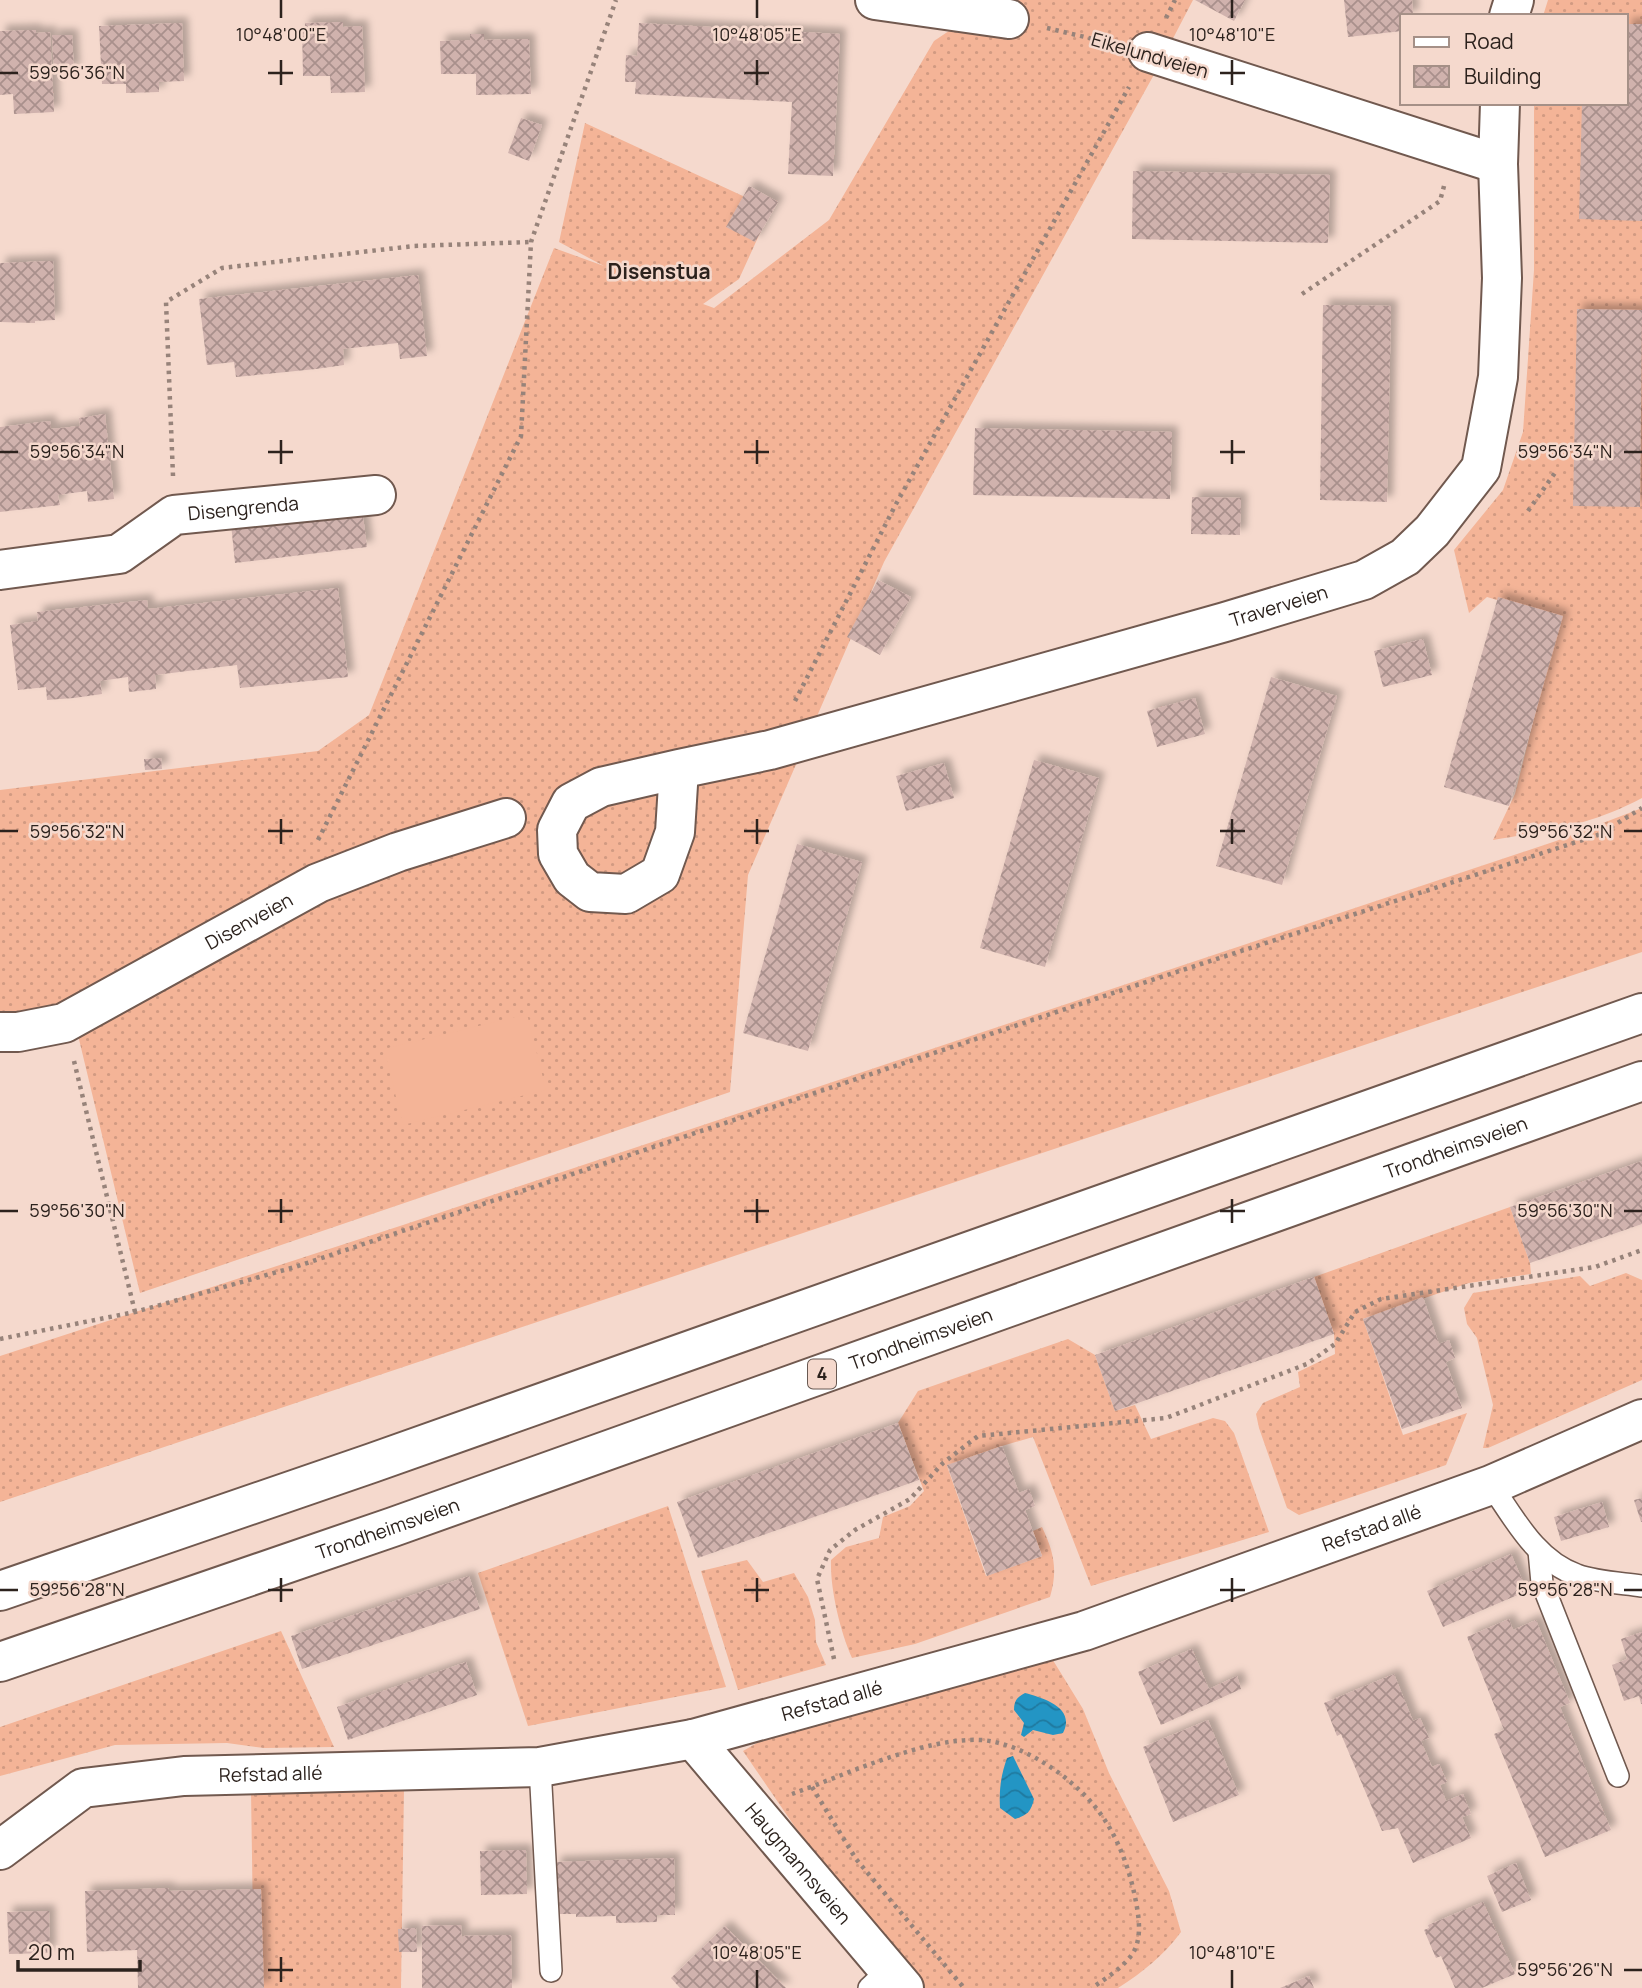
<svg xmlns="http://www.w3.org/2000/svg" width="1642" height="1988" font-family="Manrope,sans-serif">
<style>
.grass{fill:url(#grass-dots)}
.pitch{fill:#f4b497}
.water{fill:url(#water-waves)}
.building{fill:url(#building-cross-hatch);filter:url(#shadow)}
.lines{fill:none;stroke-linecap:round;stroke-linejoin:round}
.service-casing{stroke:#71594f;stroke-width:24}
.minor-casing{stroke:#71594f;stroke-width:42}
.trunk-casing{stroke:#71594f;stroke-width:42}
.path{stroke:#97837a;stroke-width:4.5;stroke-dasharray:3.5 5;stroke-linecap:butt}
.service{stroke:#fff;stroke-width:21}
.minor{stroke:#fff;stroke-width:38}
.trunk{stroke:#fff;stroke-width:38}
.ticks{fill:none;stroke:#2c221d;stroke-width:2.5}
.labels{text-anchor:middle;stroke-width:5;stroke-linejoin:round;paint-order:stroke}
.shield{fill:#f5d9cd;stroke:#685952;stroke-width:2}
.shield-label{font-size:18px;font-weight:bold;fill:#2c221d}
.street-label{font-size:19px;fill:#2c221d;stroke:#f5d9cd}
.neighbourhood-label{font-size:21px;font-weight:bold;fill:#2c221d;stroke:#f5d9cd}
.ticks-label{font-size:18px;text-anchor:middle;fill:#2c221d;stroke:#f5d9cd;stroke-width:5;stroke-linejoin:round;paint-order:stroke}
</style>
<defs>
<pattern id="grass-dots" width="8" height="8" patternUnits="userSpaceOnUse" patternTransform="scale(1.75)"><rect width="8" height="8" fill="#f4b497"/><path d="M2 2h.1M6 6h.1" fill="none" stroke="#d19a82" stroke-width="1.8" stroke-linecap="round"/></pattern>
<pattern id="water-waves" width="16" height="10" patternUnits="userSpaceOnUse" patternTransform="scale(1.75)"><rect width="16" height="10" fill="#2395c4"/><path d="M0 5q4-4 8 0t8 0" fill="none" stroke="#1f799f"/></pattern>
<pattern id="building-cross-hatch" width="8" height="8" patternUnits="userSpaceOnUse" patternTransform="scale(1.75)"><rect width="8" height="8" fill="#d0b2ad"/><path d="M0 0l8 8M0 8l8-8" fill="none" stroke="#a9908c"/></pattern>
<filter id="shadow"><feDropShadow dx="6" dy="-6" stdDeviation="3.5" flood-color="#0004"/></filter>
</defs>
<rect width="100%" height="100%" fill="#f5d9cd"/>
<g class="grass">
<path d="M 995,0 L 1193,0 L 1156,71 L 884,562 L 748,875 L 730,1092 L 140,1293 L 77,1031 L 0,1032 L 0,790 L 318,751 L 369,715 L 554,248 L 604,266 L 559,242 L 585,123 L 771,209 L 739,279 L 703,304 L 714,308 L 829,220 L 934,41 Z"/>
<path d="M 1548,0 L 1642,0 L 1642,798 C 1591,825 1549,831 1493,840 L 1515,794 L 1559,618 L 1487,597 L 1469,613 L 1454,550 L 1503,490 L 1523,432 L 1534,270 L 1534,103 L 1626,103 L 1626,16 L 1543,16 Z"/>
<path d="M 1642,808 L 1642,952 L 0,1502 L 0,1356 L 403,1225 L 1556,841 Z"/>
<path d="M 1510,1207 L 1530,1263 L 1531,1274 L 1469,1283 L 1363,1319 L 1403,1435 L 1467,1413 L 1446,1465 L 1299,1515 L 1287,1508 L 1259,1428 L 1256,1414 L 1263,1403 L 1300,1387 L 1298,1372 L 1335,1354 L 1334,1334 L 1314,1277 Z"/>
<path d="M 1626,1273 L 1642,1280 L 1642,1380 L 1488,1448 L 1483,1448 L 1493,1405 L 1477,1338 L 1467,1324 L 1464,1308 L 1473,1293 L 1580,1276 L 1590,1286 Z"/>
<path d="M 1068,1339 L 1095,1355 L 1115,1411 L 1135,1405 L 1151,1439 L 1213,1418 L 1225,1421 L 1234,1433 L 1269,1532 L 1091,1586 L 1033,1437 L 1002,1446 L 947,1466 L 986,1576 L 1042,1556 L 1033,1531 L 1042,1527 C 1054,1552 1058,1570 1050,1597 L 915,1644 L 852,1658 C 840,1631 830,1589 831,1560 L 846,1547 L 879,1538 L 883,1517 L 910,1506 L 924,1491 L 898,1423 L 918,1391 Z"/>
<path d="M 668,1506 L 726,1687 L 528,1726 L 478,1573 Z"/>
<path d="M 747,1560 L 763,1582 L 794,1573 L 808,1597 L 815,1620 L 816,1642 L 826,1665 L 738,1690 L 701,1571 Z"/>
<path d="M 281,1631 L 334,1747 L 264,1748 L 227,1743 L 115,1745 L 0,1776 L 0,1727 Z"/>
<path d="M 1051,1657 L 1083,1709 L 1109,1773 L 1169,1891 L 1181,1932 C 1163,1956 1143,1972 1118,1988 L 922,1988 L 795,1827 L 743,1751 L 769,1736 L 966,1684 Z"/>
<path d="M 404,1788 L 401,1988 L 254,1988 L 251,1791 Z"/>
</g>
<path class="pitch" d="M 527,1014 L 546,1090 L 403,1125 L 384,1049 Z"/>
<g class="water">
<path d="M 1025,1693 C 1044,1698 1076,1708 1063,1733 L 1053,1735 L 1033,1730 L 1024,1737 L 1021,1735 L 1024,1723 L 1014,1710 C 1014,1701 1017,1697 1025,1693 Z"/>
<path d="M 1013,1756 L 1034,1799 C 1031,1812 1027,1815 1015,1819 L 1000,1808 C 999,1789 1001,1775 1007,1758 Z"/>
</g>
<g class="building">
<path d="M 1195,0 L 1245,0 L 1234,21 Z"/>
<path d="M 1344,0 L 1412,0 L 1413,16 L 1402,16 L 1402,31 L 1348,37 Z"/>
<path d="M 343,22 L 343,27 L 362,26 L 365,92 L 331,93 L 330,76 L 303,76 L 302,28 L 305,28 L 305,23 Z"/>
<path d="M 182,23 L 184,81 L 159,82 L 159,92 L 126,93 L 126,84 L 102,84 L 99,26 Z"/>
<path d="M 639,23 L 840,34 L 833,176 L 788,174 L 792,102 L 635,94 L 636,82 L 625,82 L 626,55 L 637,56 Z"/>
<path d="M 1626,24 L 1642,24 L 1642,221 L 1579,219 L 1582,103 L 1626,103 Z"/>
<path d="M 36,30 L 36,33 L 50,32 L 54,112 L 14,114 L 13,94 L 0,95 L 0,31 Z"/>
<path d="M 470,34 L 484,34 L 484,40 L 529,39 L 531,94 L 476,95 L 476,74 L 441,74 L 440,41 L 470,40 Z"/>
<path d="M 52,35 L 72,35 L 74,71 L 54,71 Z"/>
<path d="M 521,118 L 542,125 L 529,161 L 508,153 Z"/>
<path d="M 1133,171 L 1330,175 L 1328,243 L 1132,239 Z"/>
<path d="M 749,186 L 778,202 L 755,242 L 726,227 Z"/>
<path d="M 53,261 L 55,320 L 35,321 L 35,323 L 0,322 L 0,263 Z"/>
<path d="M 418,275 L 427,356 L 400,359 L 398,343 L 343,349 L 344,365 L 316,369 L 236,377 L 234,362 L 207,365 L 199,299 Z"/>
<path d="M 1323,305 L 1391,306 L 1387,502 L 1320,500 Z"/>
<path d="M 1577,309 L 1642,310 L 1640,507 L 1573,506 Z"/>
<path d="M 105,414 L 114,499 L 88,502 L 87,491 L 58,495 L 60,505 L 0,512 L 0,427 L 50,421 L 51,429 L 80,426 L 79,418 Z"/>
<path d="M 975,428 L 1172,432 L 1170,499 L 973,495 Z"/>
<path d="M 1192,497 L 1241,498 L 1240,535 L 1191,534 Z"/>
<path d="M 362,509 L 367,547 L 235,563 L 231,524 Z"/>
<path d="M 878,580 L 911,597 L 880,655 L 847,637 Z"/>
<path d="M 338,588 L 348,677 L 240,688 L 237,665 L 155,675 L 156,689 L 129,692 L 128,677 L 100,681 L 102,694 L 74,698 L 47,700 L 46,687 L 18,690 L 10,625 L 38,621 L 37,612 L 147,600 L 148,609 Z"/>
<path d="M 1498,597 L 1563,616 L 1509,806 L 1444,787 Z"/>
<path d="M 1423,639 L 1432,675 L 1383,687 L 1374,651 Z"/>
<path d="M 1271,677 L 1337,696 L 1282,885 L 1216,866 Z"/>
<path d="M 1195,698 L 1205,734 L 1157,747 L 1147,711 Z"/>
<path d="M 161,758 L 162,769 L 145,770 L 144,759 Z"/>
<path d="M 1034,760 L 1099,778 L 1045,967 L 980,948 Z"/>
<path d="M 944,763 L 954,798 L 906,811 L 896,776 Z"/>
<path d="M 797,844 L 862,862 L 808,1051 L 743,1033 Z"/>
<path d="M 1642,1161 L 1642,1224 L 1530,1263 L 1510,1207 Z"/>
<path d="M 1314,1277 L 1334,1334 L 1115,1411 L 1095,1355 Z"/>
<path d="M 1423,1297 L 1439,1344 L 1449,1340 L 1455,1358 L 1446,1362 L 1462,1408 L 1402,1429 L 1363,1319 Z"/>
<path d="M 898,1423 L 919,1480 L 698,1558 L 677,1502 Z"/>
<path d="M 1002,1446 L 1019,1493 L 1029,1489 L 1035,1506 L 1025,1510 L 1042,1556 L 987,1576 L 947,1465 Z"/>
<path d="M 1642,1498 L 1642,1522 L 1641,1522 L 1634,1500 Z"/>
<path d="M 1602,1502 L 1609,1527 L 1561,1541 L 1554,1517 Z"/>
<path d="M 1511,1554 L 1527,1591 L 1443,1627 L 1427,1591 Z"/>
<path d="M 469,1576 L 480,1609 L 302,1669 L 291,1636 Z"/>
<path d="M 1509,1619 L 1513,1630 L 1536,1620 L 1570,1703 L 1560,1707 L 1611,1830 L 1545,1857 L 1494,1734 L 1504,1730 L 1467,1637 Z"/>
<path d="M 1642,1632 L 1642,1704 L 1641,1704 L 1639,1696 L 1624,1701 L 1612,1665 L 1627,1659 L 1621,1639 Z"/>
<path d="M 1192,1649 L 1209,1689 L 1237,1676 L 1241,1689 L 1161,1725 L 1138,1672 Z"/>
<path d="M 466,1662 L 477,1695 L 348,1740 L 337,1707 Z"/>
<path d="M 1394,1674 L 1413,1721 L 1420,1718 L 1429,1738 L 1421,1741 L 1432,1767 L 1439,1764 L 1447,1782 L 1440,1785 L 1446,1801 L 1463,1794 L 1471,1814 L 1462,1817 L 1471,1838 L 1413,1863 L 1398,1828 L 1382,1831 L 1341,1734 L 1337,1736 L 1324,1703 Z"/>
<path d="M 1208,1720 L 1239,1795 L 1173,1822 L 1143,1747 Z"/>
<path d="M 526,1850 L 527,1894 L 481,1895 L 480,1851 Z"/>
<path d="M 674,1858 L 675,1915 L 657,1915 L 657,1922 L 616,1923 L 616,1916 L 576,1917 L 576,1914 L 556,1914 L 555,1862 Z"/>
<path d="M 1516,1863 L 1531,1900 L 1502,1912 L 1487,1876 Z"/>
<path d="M 168,1888 L 169,1891 L 261,1889 L 264,1988 L 138,1988 L 137,1950 L 87,1952 L 85,1891 Z"/>
<path d="M 1483,1902 L 1515,1974 L 1482,1988 L 1455,1988 L 1441,1956 L 1436,1958 L 1424,1930 L 1429,1928 L 1428,1925 Z"/>
<path d="M 49,1911 L 50,1953 L 9,1954 L 7,1912 Z"/>
<path d="M 461,1925 L 462,1944 L 463,1936 L 511,1935 L 512,1988 L 422,1988 L 422,1926 Z"/>
<path d="M 725,1926 L 786,1988 L 680,1988 L 671,1978 Z"/>
<path d="M 416,1928 L 417,1952 L 399,1952 L 398,1929 Z"/>
<path d="M 1309,1976 L 1314,1988 L 1280,1988 Z"/>
</g>
<g class="lines">
<g class="service-casing">
<g id="service">
<path d="M 1491,1485 C 1514,1518 1536,1561 1577,1575 C 1596,1582 1621,1583 1642,1586"/>
<path d="M 1539,1551 L 1542,1583 L 1618,1776"/>
<path d="M 540,1767 L 551,1971"/>
<path d="M 869,1988 L 888,1970"/>
</g>
</g>
<g class="minor-casing">
<g id="minor">
<path d="M 875,0 L 1009,19"/>
<path d="M 1509,16 L 1514,0"/>
<path d="M 1148,52 L 1498,164"/>
<path id="s1" d="M 0,570 L 119,554 L 174,515 L 376,495"/>
<path id="s2" d="M 679,769 L 675,832 L 660,874 L 626,894 L 590,892 L 572,878 L 558,854 L 557,830 L 571,803 L 601,787 L 679,769 L 770,750 L 1225,622 L 1364,580 L 1405,557 L 1432,531 L 1481,468 L 1498,377 L 1502,278 L 1498,164 L 1500,103"/>
<path id="s3" d="M 0,1032 L 18,1032 L 64,1023 L 318,883 L 398,852 L 506,818"/>
<path id="s4" d="M 693,1739 L 904,1988"/>
<path id="s5" d="M 0,1850 L 83,1788 L 184,1776 L 540,1767 L 693,1739 L 1084,1631 L 1491,1485 L 1642,1419"/>
</g>
</g>
<g class="trunk-casing">
<g id="trunk">
<path d="M 0,1591 L 372,1463 L 1642,1013"/>
<path id="s6" d="M 0,1662 L 393,1527 L 1642,1081"/>
</g>
</g>
<g class="path">
<path d="M 1166,18 L 1175,0"/>
<path d="M 1047,28 L 1110,43"/>
<path d="M 1302,294 L 1440,201 L 1444,186"/>
<path d="M 173,476 L 166,302 L 222,268 L 414,246 L 531,242"/>
<path d="M 1528,511 L 1557,470"/>
<path d="M 795,701 L 896,504 L 1129,87"/>
<path d="M 318,840 L 521,436 L 531,242 L 616,0"/>
<path d="M 74,1061 L 135,1312"/>
<path d="M 0,1339 L 135,1312 L 295,1267 L 1155,979 L 1598,835 L 1642,808"/>
<path d="M 834,1659 L 817,1579 L 830,1550 L 855,1530 L 910,1499 L 943,1463 L 978,1436 L 1166,1418 L 1307,1364 L 1335,1344 L 1355,1312 L 1381,1299 L 1595,1267 L 1642,1250"/>
<path d="M 812,1787 L 856,1859 L 964,1988"/>
<path d="M 792,1794 C 845,1775 925,1737 981,1740 C 1026,1743 1083,1784 1106,1822 C 1121,1845 1131,1875 1136,1902 C 1139,1918 1142,1938 1133,1953 C 1123,1968 1106,1978 1092,1988"/>
</g>
<use href="#service" class="service"/>
<use href="#minor" class="minor"/>
<use href="#trunk" class="trunk"/>
</g>
<path class="ticks" d="M 281,0 L 281,18M 757,0 L 757,18M 1232,0 L 1232,18M 281,60 L 281,85M 757,60 L 757,85M 1232,60 L 1232,85M 0,73 L 18,73M 268,73 L 293,73M 744,73 L 769,73M 1220,73 L 1245,73M 281,440 L 281,464M 757,440 L 757,464M 1232,440 L 1232,464M 0,452 L 18,452M 268,452 L 293,452M 744,452 L 769,452M 1220,452 L 1245,452M 1624,452 L 1642,452M 281,819 L 281,844M 757,819 L 757,844M 1232,819 L 1232,844M 0,831 L 18,831M 268,831 L 293,831M 744,831 L 769,831M 1220,831 L 1245,831M 1624,831 L 1642,831M 281,1199 L 281,1223M 757,1199 L 757,1223M 1232,1199 L 1232,1223M 0,1211 L 18,1211M 268,1211 L 293,1211M 744,1211 L 769,1211M 1220,1211 L 1245,1211M 1624,1211 L 1642,1211M 281,1578 L 281,1602M 757,1578 L 757,1602M 1232,1578 L 1232,1602M 0,1590 L 18,1590M 268,1590 L 293,1590M 744,1590 L 769,1590M 1220,1590 L 1245,1590M 1624,1590 L 1642,1590M 281,1957 L 281,1982M 268,1970 L 293,1970M 757,1970 L 757,1988M 1232,1970 L 1232,1988M 1624,1970 L 1642,1970"/>
<g class="labels">
<rect class="shield" x="808" y="1359.5" width="28" height="29" rx="5"/>
<g class="shield-label">
<text x="822" y="1380">4</text>
</g>
<g class="street-label">
<text transform="translate(1150 55) rotate(16)" y="7">Eikelundveien</text>
<text dy="7" stroke="none"><textPath href="#s1" startOffset="257">Disengrenda</textPath></text>
<text dy="7" stroke="none"><textPath href="#s2" startOffset="1024">Traverveien</textPath></text>
<text dy="7" stroke="none"><textPath href="#s3" startOffset="276">Disenveien</textPath></text>
<text dy="7" stroke="none"><textPath href="#s6" startOffset="1544">Trondheimsveien</textPath></text>
<text dy="7" stroke="none"><textPath href="#s6" startOffset="976">Trondheimsveien</textPath></text>
<text dy="7" stroke="none"><textPath href="#s5" startOffset="1428">Refstad allé</textPath></text>
<text dy="7" stroke="none"><textPath href="#s6" startOffset="410">Trondheimsveien</textPath></text>
<text dy="7" stroke="none"><textPath href="#s5" startOffset="861">Refstad allé</textPath></text>
<text dy="7" stroke="none"><textPath href="#s5" startOffset="292">Refstad allé</textPath></text>
<text dy="7" stroke="none"><textPath href="#s4" startOffset="163">Haugmannsveien</textPath></text>
</g>
<g class="neighbourhood-label">
<text x="659" y="279">Disenstua</text>
</g>
</g>
<g class="ticks-label">
<text x="281" y="41">10°48'00"E</text>
<text x="757" y="41">10°48'05"E</text>
<text x="1232" y="41">10°48'10"E</text>
<text x="77" y="79">59°56'36"N</text>
<text x="77" y="458">59°56'34"N</text>
<text x="1565" y="458">59°56'34"N</text>
<text x="77" y="838">59°56'32"N</text>
<text x="1565" y="838">59°56'32"N</text>
<text x="77" y="1217">59°56'30"N</text>
<text x="1565" y="1217">59°56'30"N</text>
<text x="77" y="1596">59°56'28"N</text>
<text x="1565" y="1596">59°56'28"N</text>
<text x="757" y="1959">10°48'05"E</text>
<text x="1232" y="1959">10°48'10"E</text>
<text x="1565" y="1976">59°56'26"N</text>
</g>
<rect x="1400" y="14" width="228" height="91" fill="#f5d9cd" stroke="#a59087" stroke-width="2"/>
<rect x="1414" y="37" width="35" height="10" fill="#ffffff" stroke="#a59087" stroke-width="2"/>
<text x="1464" y="49" font-size="21" fill="#2c221d">Road</text>
<rect x="1414" y="66" width="35" height="21" fill="url(#building-cross-hatch)" stroke="#a59087" stroke-width="2"/>
<text x="1464" y="84" font-size="21" fill="#2c221d">Building</text>
<path d="M18 1960v10h122v-10" fill="none" stroke="#2c221d" stroke-width="3.5"/>
<text x="28" y="1960" font-size="21" fill="#2c221d" stroke="#f5d9cd" stroke-width="5" paint-order="stroke">20 m</text>
</svg>
